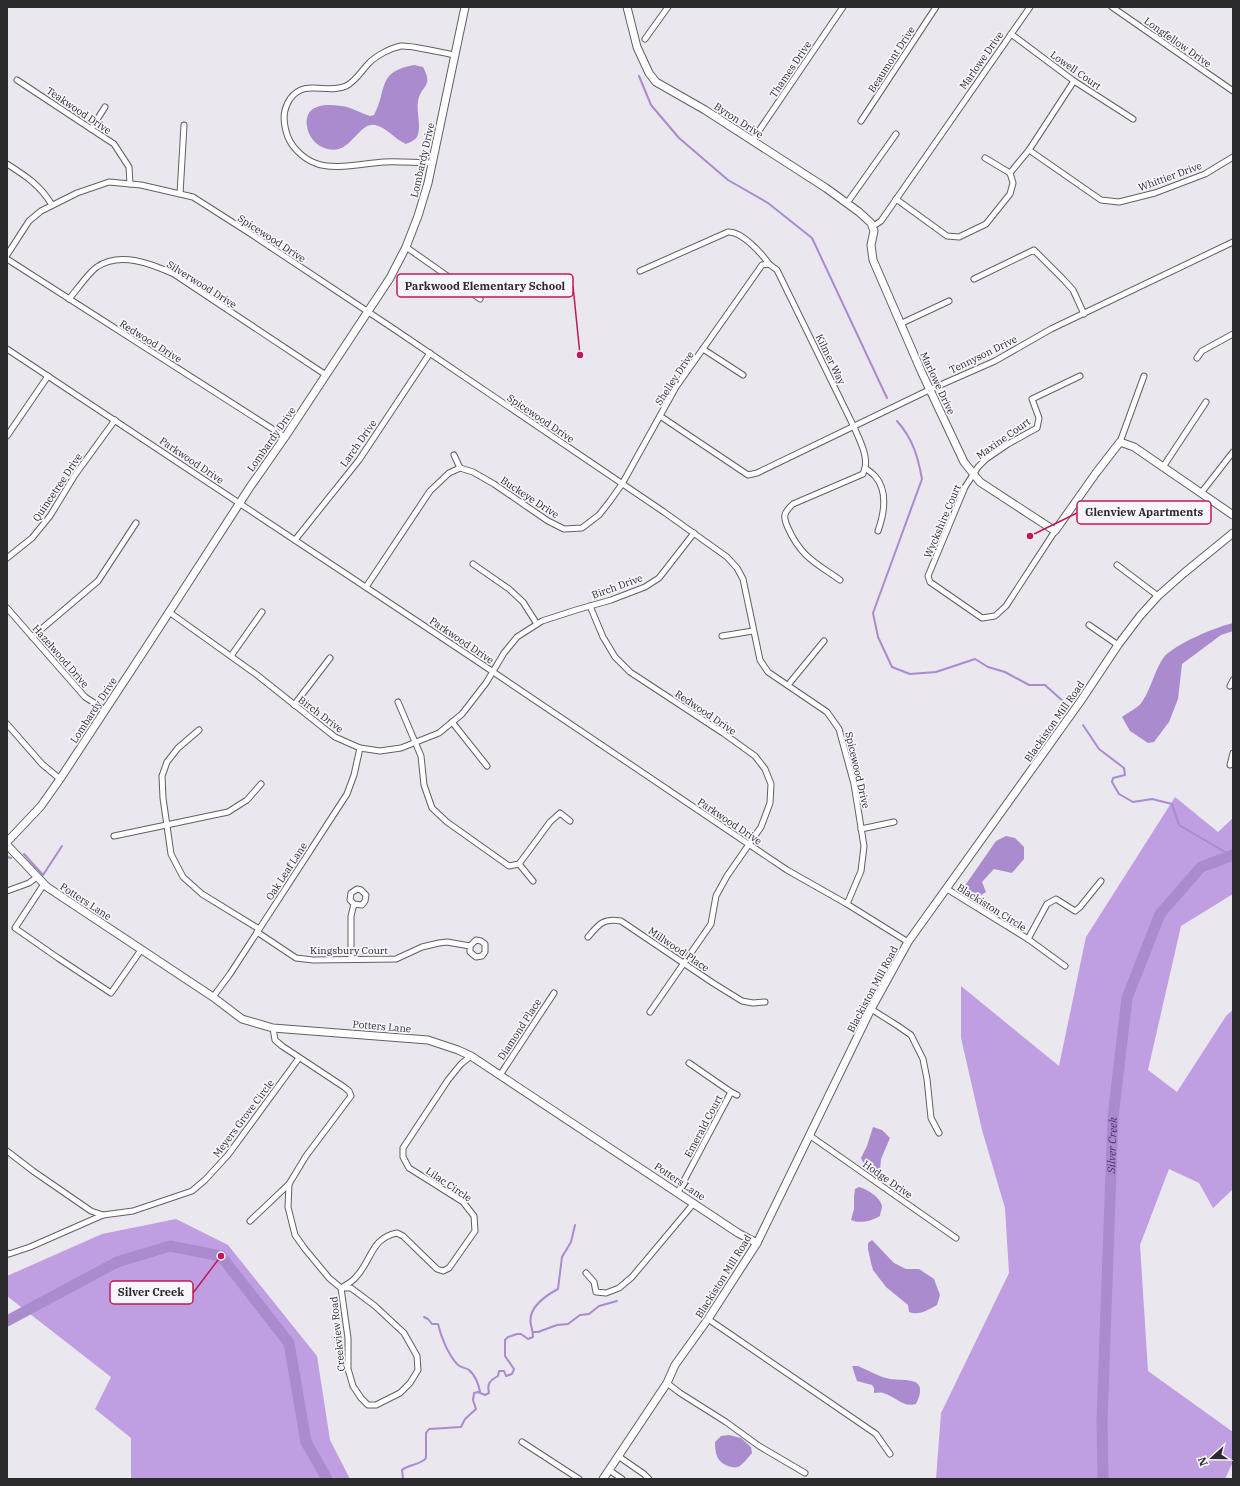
<svg xmlns="http://www.w3.org/2000/svg" width="1240" height="1486" font-family="'IBM Plex Serif',serif">
<style>
.forest{fill:#bf9fe2}
.water{fill:#aa8bcd}
.lines{fill:none;stroke-linecap:round;stroke-linejoin:round}
.stream{stroke:#aa8bcd;stroke-width:2}
.river{stroke:#aa8bcd;stroke-width:11}
.street-casing{stroke:#625f65;stroke-width:7}
.secondary-casing{stroke:#625f65;stroke-width:9}
.street{stroke:#fff;stroke-width:5}
.secondary{stroke:#fff;stroke-width:7}
.labels{text-anchor:middle;stroke-width:3.5;stroke-linejoin:round;paint-order:stroke}
.street-label{font-size:10px;fill:#2b2a2d;stroke:#f7f4fc}
.water-label{font-size:11px;font-style:italic;fill:#542978;stroke:#f7f4fc}
.leader{fill:none;stroke:#c2185b;stroke-width:1.5}
.callout-dot{fill:#c2185b;stroke:#f7f4fc;stroke-width:1.5}
.callout{fill:#f7f4fc;stroke:#c2185b;stroke-width:1.5}
.callout-label{font-size:11px;text-anchor:middle;font-weight:bold;fill:#2b2a2d}
</style>
<rect width="100%" height="100%" fill="#eae7ee"/>
<g class="forest">
<path d="M 1175,797 L 1218,832 L 1233,818 L 1233,894 L 1181,926 L 1148,1070 L 1177,1092 L 1226,1016 L 1233,1010 L 1233,1189 L 1213,1208 L 1199,1183 L 1169,1169 L 1140,1245 L 1148,1371 L 1233,1432 L 1233,1462 L 1225,1479 L 936,1479 L 941,1413 L 1009,1273 L 1005,1208 L 982,1130 L 961,1038 L 961,986 L 1059,1066 L 1086,937 Z"/>
<path d="M 176,1219 L 228,1245 L 317,1356 L 330,1440 L 350,1479 L 131,1479 L 131,1438 L 95,1409 L 111,1377 L 7,1296 L 7,1276 L 102,1234 Z"/>
</g>
<g class="water">
<path d="M 414,65 L 423,67 C 434,87 421,85 418,101 C 416,112 422,127 417,137 C 414,141 410,142 406,144 C 396,140 386,127 375,125 C 356,122 350,162 320,146 C 313,142 308,134 307,126 C 304,105 324,103 341,106 C 351,107 360,113 370,116 L 374,115 C 388,89 376,72 414,65 Z"/>
<path d="M 1233,623 L 1233,631 L 1221,635 L 1182,664 L 1178,699 L 1169,722 L 1154,742 L 1148,743 L 1130,731 L 1122,717 C 1128,712 1138,708 1142,702 C 1151,689 1155,669 1164,657 C 1175,644 1216,627 1233,623 Z"/>
<path d="M 1006,836 L 1015,838 L 1024,847 L 1024,859 L 1012,873 L 994,869 L 982,882 L 986,892 L 978,897 L 973,895 L 964,887 L 996,841 Z"/>
<path d="M 873,1127 L 882,1130 L 890,1138 L 881,1159 L 880,1170 L 877,1172 C 870,1171 863,1164 861,1158 L 867,1146 Z"/>
<path d="M 859,1187 C 867,1189 880,1197 882,1206 C 882,1209 880,1213 880,1216 C 872,1221 860,1224 851,1220 L 854,1209 L 854,1197 L 855,1189 Z"/>
<path d="M 872,1240 L 894,1263 L 906,1269 L 919,1269 L 934,1279 L 940,1295 L 937,1305 C 928,1310 919,1316 909,1312 L 908,1305 L 886,1287 L 873,1270 L 871,1263 L 868,1249 L 868,1243 Z"/>
<path d="M 852,1366 L 858,1366 C 868,1370 879,1377 890,1379 C 906,1381 930,1376 916,1404 C 903,1408 895,1396 883,1393 C 881,1392 877,1393 874,1393 L 874,1388 L 872,1385 L 857,1381 Z"/>
<path d="M 729,1435 L 741,1438 L 751,1447 L 752,1453 C 748,1457 744,1464 738,1467 C 735,1468 731,1467 728,1466 C 717,1462 715,1454 715,1442 L 721,1436 Z"/>
</g>
<g class="lines">
<g class="stream">
<path d="M 639,76 L 651,105 L 679,138 L 728,180 L 768,203 L 812,238 L 887,398"/>
<path d="M 897,421 C 913,439 918,457 922,479 L 873,613 L 878,637 L 892,667 L 910,674 L 936,672 L 975,659 L 988,667 L 1005,672 L 1029,685 L 1045,685 L 1065,703"/>
<path d="M 1083,725 L 1099,749 L 1124,768 L 1125,775 L 1113,778 L 1112,782 L 1119,794 L 1133,802 L 1152,799 L 1172,804 L 1179,825 L 1232,856"/>
<path d="M 24,854 L 43,875 L 62,846"/>
<path d="M 7,857 L 11,858"/>
<path d="M 424,1317 L 428,1319 L 432,1324 L 438,1324 C 441,1337 448,1354 457,1364 C 460,1368 465,1367 469,1370 C 475,1375 479,1385 480,1392"/>
<path d="M 533,1332 L 538,1332 L 557,1325 L 568,1324 L 580,1315 L 589,1314 L 599,1306 L 617,1301"/>
<path d="M 403,1479 L 402,1470 C 409,1464 421,1465 426,1458 L 426,1433 L 429,1429 L 461,1427 L 465,1419 L 476,1409 L 473,1400 L 474,1393 L 478,1392 L 485,1395 L 489,1393 C 487,1384 489,1381 498,1376 L 499,1371 L 504,1371 L 506,1376 L 512,1374 L 514,1369 L 505,1356 L 505,1340 L 508,1337 L 517,1334 L 521,1334 L 528,1339 L 533,1337 C 533,1332 532,1330 531,1325 C 527,1308 545,1296 558,1289 L 562,1257 L 571,1242 L 575,1225"/>
</g>
<g class="river">
<path d="M 7,1321 L 117,1262 L 170,1246 L 221,1256 L 289,1343 L 306,1442 L 327,1479"/>
<path id="s1" d="M 1103,1479 L 1102,1420 L 1113,1117 L 1127,998 L 1160,914 L 1201,867 L 1233,855"/>
</g>
<g class="street-casing">
<g id="street">
<path d="M 1112,7 L 1233,91"/>
<path d="M 1011,34 L 1074,81 L 1133,119"/>
<path d="M 645,39 L 668,7"/>
<path d="M 17,80 L 114,144 L 129,167 L 130,184"/>
<path d="M 861,121 L 936,7"/>
<path d="M 91,129 L 105,107"/>
<path d="M 752,141 L 843,7"/>
<path d="M 1029,150 L 1101,200 L 1119,202 L 1155,193 L 1205,174 L 1233,157"/>
<path d="M 432,163 C 416,163 400,161 384,162 C 364,163 334,171 315,163 C 302,158 289,145 286,131 C 283,119 283,110 290,99 C 305,78 327,95 346,86 C 356,81 362,70 369,63 C 377,55 391,48 401,46 C 411,45 443,53 455,55"/>
<path d="M 7,164 C 26,176 40,185 52,205"/>
<path d="M 1010,173 L 1029,150 L 1074,81"/>
<path d="M 180,194 L 184,125"/>
<path d="M 896,199 L 947,236 L 959,237 L 986,224 L 1010,194 L 1013,183 L 1010,173 L 985,158"/>
<path d="M 847,203 L 896,134"/>
<path d="M 872,227 L 881,221 L 1030,7"/>
<path d="M 406,247 L 480,299"/>
<path d="M 7,255 L 29,221 L 41,211 L 77,193 L 109,182 L 141,185 L 193,197 L 251,234 L 394,329 L 664,512 L 727,557 L 737,568 L 743,579 L 760,660 L 768,672 L 827,712 L 839,729 L 854,784 L 864,846 L 861,871 L 847,904"/>
<path d="M 7,259 L 285,437"/>
<path d="M 640,271 L 728,232 C 742,231 762,254 769,264"/>
<path d="M 974,279 L 1034,250 L 1063,279 L 1073,290 L 1084,314"/>
<path d="M 69,299 C 76,291 89,272 97,267 C 120,251 152,264 174,274 L 326,375"/>
<path d="M 900,324 L 949,301"/>
<path d="M 7,349 L 471,657 L 787,870 L 847,904 L 908,942"/>
<path d="M 703,349 L 743,375"/>
<path d="M 1197,358 L 1202,351 L 1233,334"/>
<path d="M 660,416 L 748,475 L 757,473 L 929,390 L 995,361 L 1051,329 L 1233,242"/>
<path d="M 7,436 L 48,376"/>
<path d="M 1120,442 L 1144,376"/>
<path d="M 454,455 L 460,468"/>
<path d="M 1163,467 L 1206,402"/>
<path d="M 1201,493 L 1233,452"/>
<path d="M 1055,531 L 1006,606 L 995,616 L 982,618 L 930,582 L 928,576 L 965,487 L 978,467 L 986,459 L 1008,444 L 1037,428 L 1039,418 L 1032,399 L 1080,376"/>
<path d="M 295,540 L 359,460 L 430,353"/>
<path d="M 7,558 L 32,538 L 50,516 L 75,475 L 115,420"/>
<path d="M 473,564 L 509,589 L 523,602 L 537,624"/>
<path d="M 1117,565 L 1158,596"/>
<path d="M 840,580 C 816,563 801,557 788,528 C 783,517 783,513 793,504 L 863,474 L 865,468"/>
<path d="M 366,587 L 430,491 L 449,473 L 460,468 L 473,472 L 494,484 L 548,521 L 564,529 L 582,528 L 599,515 L 610,501 L 622,484 L 676,387 L 762,265 L 769,264 L 777,270 L 854,427 C 859,439 868,455 865,468 C 868,470 872,473 875,476 C 888,491 884,514 878,531"/>
<path d="M 590,606 L 603,637 L 615,657 L 630,672 L 723,733 L 755,756 L 765,769 L 771,784 L 770,803 L 761,827 L 727,876 L 716,896 L 711,924 L 650,1012"/>
<path d="M 7,608 L 85,697 L 105,710"/>
<path d="M 169,612 L 257,675 L 335,737 L 360,748 L 380,751 L 401,748 L 439,733 L 462,714 L 486,683 L 504,653 L 517,637 L 542,621 L 576,610 L 611,600 L 645,587 L 659,578 L 694,533"/>
<path d="M 1089,625 L 1118,645"/>
<path d="M 722,636 L 753,631"/>
<path d="M 32,637 L 98,581 L 136,523"/>
<path d="M 231,656 L 262,612"/>
<path d="M 788,685 L 824,641"/>
<path d="M 1230,686 L 1233,680"/>
<path d="M 398,702 L 421,756 L 424,785 L 432,808 L 447,822 L 509,866 L 519,864 L 550,822 L 560,813 L 570,821"/>
<path d="M 294,705 L 330,658"/>
<path d="M 452,722 L 487,766"/>
<path d="M 7,724 L 42,764 L 60,779"/>
<path d="M 199,730 L 178,748 L 167,762 L 162,776 L 163,798 L 171,854 L 183,877 L 202,894 L 259,929"/>
<path d="M 1230,765 L 1233,753"/>
<path d="M 861,829 L 894,822"/>
<path d="M 114,836 L 228,812 L 247,800 L 261,784"/>
<path d="M 519,864 L 533,881"/>
<path d="M 44,884 L 15,928 L 58,958 L 111,993 L 141,950"/>
<path d="M 947,889 L 1028,939 L 1065,966"/>
<path d="M 7,891 L 29,883 L 37,877"/>
<path d="M 257,932 L 296,958 L 313,960 L 396,959 L 422,947 L 439,943 L 447,942 L 470,946 L 470,952 L 476,957 L 482,956 L 485,952 L 485,944 L 481,941 L 476,940 L 470,946"/>
<path d="M 588,937 C 599,924 603,918 621,921 L 713,983 L 742,1001 L 753,1003 L 765,1002"/>
<path d="M 1028,939 L 1047,904 L 1056,899 L 1075,911 L 1080,907 L 1101,881"/>
<path d="M 351,959 L 351,916 L 354,904 L 362,905 L 365,901 L 366,895 L 361,890 L 357,889 L 351,893 L 350,900 L 354,904"/>
<path d="M 213,997 L 230,974 L 347,794 L 354,775 L 360,748"/>
<path d="M 871,1009 L 898,1026 L 911,1035 L 923,1059 L 927,1079 L 931,1118 L 939,1133"/>
<path d="M 273,1028 L 275,1040 L 282,1046 L 344,1087 L 349,1091 L 351,1096 L 306,1156 L 289,1184 L 288,1207 L 295,1235 L 305,1249 L 329,1278 L 341,1288 L 351,1288 L 375,1306 L 404,1333 L 417,1356 L 418,1370 L 410,1383 L 400,1393 L 376,1405 L 368,1405 L 361,1398 L 353,1386 L 348,1369 L 348,1338 L 341,1288 C 346,1285 352,1282 356,1277 C 372,1260 371,1238 397,1233 L 403,1236 L 437,1269 L 443,1271 L 449,1268 L 475,1231 L 474,1216 L 463,1202 L 409,1168 L 403,1157 L 403,1148 L 448,1080 L 461,1064 L 471,1056"/>
<path d="M 689,1063 L 731,1092 L 737,1095"/>
<path d="M 500,1075 L 554,993"/>
<path d="M 809,1135 L 956,1238"/>
<path d="M 7,1151 L 33,1171 L 91,1211 L 103,1215 L 133,1211 L 192,1191 L 205,1180 L 228,1155 L 299,1058"/>
<path d="M 678,1192 L 731,1092"/>
<path d="M 250,1221 L 289,1184"/>
<path d="M 7,1253 L 9,1254 L 30,1247 L 103,1215"/>
<path d="M 586,1273 L 594,1282 L 596,1292 L 606,1293 L 619,1288 L 632,1277 L 694,1203"/>
<path d="M 708,1319 L 876,1434 L 890,1454"/>
<path d="M 667,1383 L 680,1393 L 726,1422 L 759,1446 L 805,1473"/>
<path d="M 522,1442 L 579,1479"/>
<path d="M 618,1456 L 644,1474 L 649,1479"/>
<path d="M 609,1470 L 622,1479"/>
</g>
</g>
<g class="secondary-casing">
<g id="secondary">
<path d="M 627,7 L 637,47 L 649,73 L 656,82 L 705,110 L 826,188 L 859,212 L 871,223 L 874,231 L 871,245 L 873,260 L 922,373 L 964,462 L 980,482 L 1055,531 L 1096,473 L 1120,442 L 1134,447 L 1233,515"/>
<path d="M 7,842 L 41,806 L 60,779 L 153,637 L 250,487 L 285,437 L 390,278 L 406,247 L 418,216 L 428,183 L 465,7"/>
<path d="M 7,845 L 47,887 L 213,997 L 242,1019 L 273,1028 L 428,1040 L 458,1050 L 471,1056 L 738,1233 L 757,1243"/>
<path d="M 603,1479 L 667,1383 L 675,1365 L 708,1319 L 757,1243 L 871,1009 L 908,942 L 1080,702 L 1118,645 L 1140,616 L 1158,596 L 1184,573 L 1233,533"/>
</g>
</g>
<use href="#street" class="street"/>
<use href="#secondary" class="secondary"/>
</g>
<g class="labels">
<g class="street-label">
<text transform="translate(1178 42) rotate(35)" y="4">Longfellow Drive</text>
<text transform="translate(891 59) rotate(-57)" y="4">Beaumont Drive</text>
<text transform="translate(981 60) rotate(-55)" y="4">Marlowe Drive</text>
<text transform="translate(790 69) rotate(-56)" y="4">Thames Drive</text>
<text transform="translate(1076 70) rotate(35)" y="4">Lowell Court</text>
<text transform="translate(79 110) rotate(34)" y="4">Teakwood Drive</text>
<text transform="translate(739 120) rotate(33)" y="4">Byron Drive</text>
<text transform="translate(422 160) rotate(-77)" y="4">Lombardy Drive</text>
<text transform="translate(1170 176) rotate(-20)" y="4">Whittier Drive</text>
<text transform="translate(272 238) rotate(33)" y="4">Spicewood Drive</text>
<text transform="translate(202 284) rotate(32)" y="4">Silverwood Drive</text>
<text transform="translate(151 341) rotate(32)" y="4">Redwood Drive</text>
<text transform="translate(983 354) rotate(-26)" y="4">Tennyson Drive</text>
<text transform="translate(831 359) rotate(64)" y="4">Kilmer Way</text>
<text transform="translate(674 378) rotate(-57)" y="4">Shelley Drive</text>
<text transform="translate(938 383) rotate(65)" y="4">Marlowe Drive</text>
<text transform="translate(541 418) rotate(34)" y="4">Spicewood Drive</text>
<text transform="translate(1003 438) rotate(-35)" y="4">Maxine Court</text>
<text transform="translate(271 439) rotate(-55)" y="4">Lombardy Drive</text>
<text transform="translate(358 443) rotate(-55)" y="4">Larch Drive</text>
<text transform="translate(192 460) rotate(34)" y="4">Parkwood Drive</text>
<text transform="translate(57 487) rotate(-56)" y="4">Quincetree Drive</text>
<text transform="translate(530 497) rotate(33)" y="4">Buckeye Drive</text>
<text transform="translate(942 521) rotate(-67)" y="4">Wyckshire Court</text>
<text transform="translate(617 586) rotate(-20)" y="4">Birch Drive</text>
<text transform="translate(462 640) rotate(34)" y="4">Parkwood Drive</text>
<text transform="translate(61 656) rotate(49)" y="4">Hazelwood Drive</text>
<text transform="translate(93 710) rotate(-57)" y="4">Lombardy Drive</text>
<text transform="translate(706 712) rotate(34)" y="4">Redwood Drive</text>
<text transform="translate(321 714) rotate(37)" y="4">Birch Drive</text>
<text transform="translate(1054 721) rotate(-55)" y="4">Blackiston Mill Road</text>
<text transform="translate(858 770) rotate(77)" y="4">Spicewood Drive</text>
<text transform="translate(730 821) rotate(34)" y="4">Parkwood Drive</text>
<text transform="translate(286 871) rotate(-57)" y="4">Oak Leaf Lane</text>
<text transform="translate(86 901) rotate(33)" y="4">Potters Lane</text>
<text transform="translate(992 907) rotate(32)" y="4">Blackiston Circle</text>
<text transform="translate(679 949) rotate(34)" y="4">Millwood Place</text>
<text x="349" y="954">Kingsbury Court</text>
<text transform="translate(872 989) rotate(-62)" y="4">Blackiston Mill Road</text>
<text transform="translate(382 1026) rotate(5)" y="4">Potters Lane</text>
<text transform="translate(519 1029) rotate(-57)" y="4">Diamond Place</text>
<text transform="translate(243 1118) rotate(-53)" y="4">Meyers Grove Circle</text>
<text transform="translate(703 1126) rotate(-62)" y="4">Emerald Court</text>
<text transform="translate(888 1179) rotate(35)" y="4">Hodge Drive</text>
<text transform="translate(680 1181) rotate(34)" y="4">Potters Lane</text>
<text transform="translate(449 1184) rotate(34)" y="4">Lilac Circle</text>
<text transform="translate(723 1276) rotate(-58)" y="4">Blackiston Mill Road</text>
<text transform="translate(337 1334) rotate(-96)" y="4">Creekview Road</text>
</g>
<g class="water-label">
<text dy="4" stroke="none"><textPath href="#s1" startOffset="334">Silver Creek</textPath></text>
</g>
</g>
<path class="leader" d="M580 355L573 286M1030 536L1077 513M221 1256L193 1293"/>
<g class="callout-dot">
<circle cx="580" cy="355" r="4"/>
<circle cx="1030" cy="536" r="4"/>
<circle cx="221" cy="1256" r="4"/>
</g>
<g class="callout">
<rect x="397" y="274" width="176" height="23" rx="4"/>
<rect x="1077" y="501" width="134" height="23" rx="4"/>
<rect x="110" y="1281" width="83" height="23" rx="4"/>
</g>
<g class="callout-label">
<text x="485" y="290">Parkwood Elementary School</text>
<text x="1144" y="516">Glenview Apartments</text>
<text x="151" y="1296">Silver Creek</text>
</g>
<rect width="1240" height="1486" fill="none" stroke="#2b2a2d" stroke-width="16"/>
<g transform="translate(1212 1458) rotate(249)" stroke="#f7f4fc" stroke-width="3" paint-order="stroke">
<path d="M0-3L7 15L0 10L-7 15Z" fill="#2b2a2d"/>
<text y="-6" font-size="11" font-weight="bold" text-anchor="middle" fill="#2b2a2d">N</text>
</g>
</svg>
